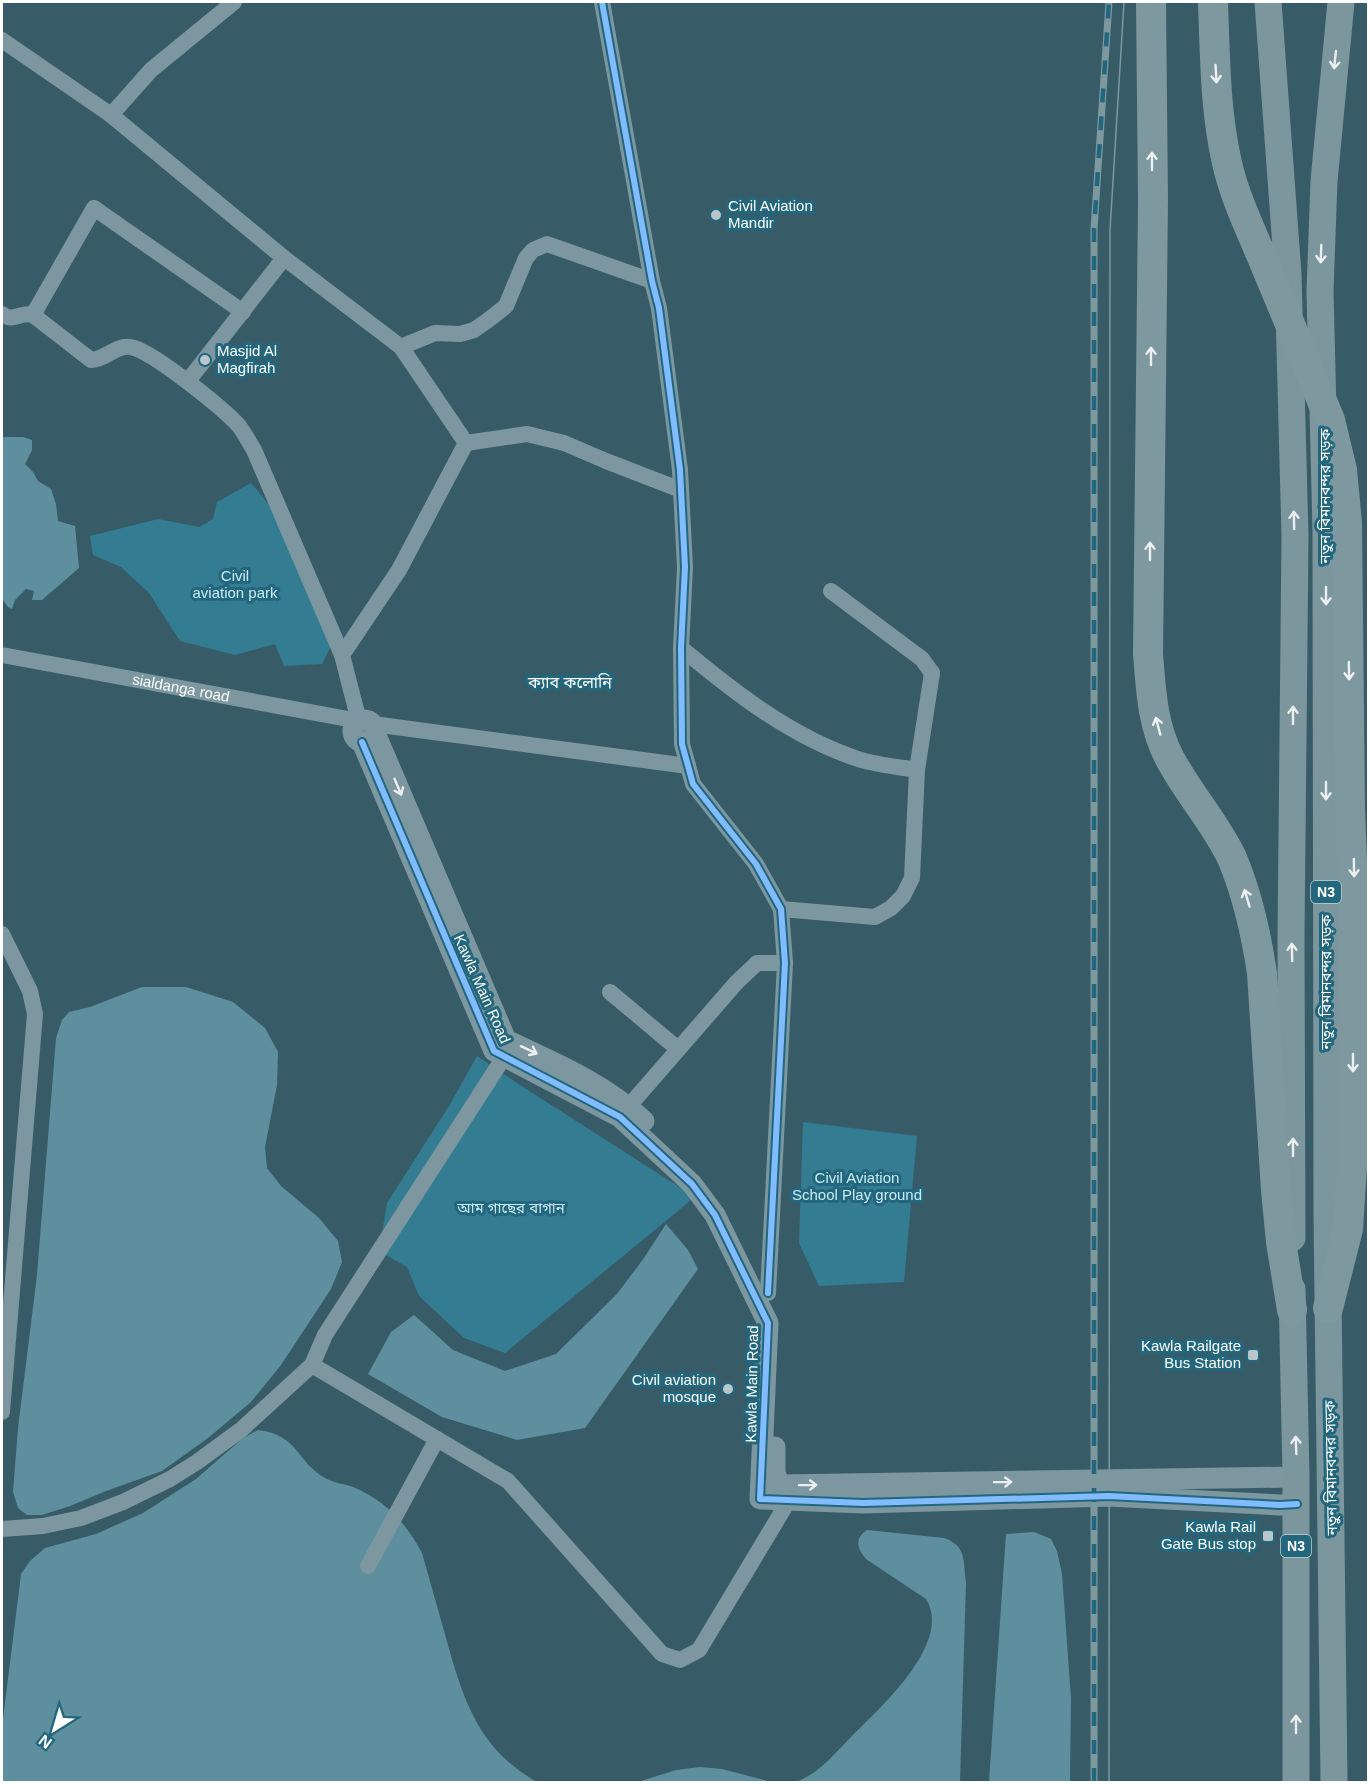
<svg xmlns="http://www.w3.org/2000/svg" width="1370" height="1784" font-family="Arial,'Noto Sans Bengali',sans-serif">
<style>
.green{fill:#337c92}
.water{fill:#5e8f9e}
.lines{fill:none;stroke-linecap:round;stroke-linejoin:round}
.minor{stroke:#7c979f;stroke-width:16}
.tertiary{stroke:#7c979f;stroke-width:21}
.trunk{stroke:#7c969e;stroke-width:27}
.motorway{stroke:#7e989f;stroke-width:30}
.tram{stroke:#7e989f;stroke-width:1.5}
.rail-casing{stroke:#7e989f;stroke-width:7}
.rail{stroke:#22677d;stroke-width:4.5;stroke-dasharray:14;stroke-linecap:butt}
.motorway-bridge{stroke:#7e989f;stroke-width:30}
.cycleway-casing{stroke:#22677d;stroke-width:10}
.cycleway{stroke:#80bcff;stroke-width:6}
.oneway{stroke:#ebeff0}
.oneway2{stroke:#ecf0f1}
.oneway3{stroke:#ebeff1}
.poi-dot{fill:#b9c6ca;stroke:#22677d;stroke-width:2}
.labels{text-anchor:middle;stroke-width:6;stroke-linejoin:round;paint-order:stroke}
.shield{fill:#22677d;stroke:#bdd1d8;stroke-width:1.5}
.shield-label{font-size:14px;font-weight:bold;fill:#fff}
.poi-label{font-size:15px;fill:#fff;stroke:#22677d;text-anchor:end}
.street-label{font-size:15px;fill:#fff;stroke:#22677d}
.park-label{font-size:15px;fill:#c9ebf5;stroke:#22677d}
.neighbourhood-label{font-size:16px;fill:#fff;stroke:#22677d}
</style>
<rect width="100%" height="100%" fill="#375c68"/>
<g class="green">
<path d="M 251,483 L 276,513 L 332,644 L 322,664 L 284,666 L 275,644 L 235,655 L 180,641 L 149,593 L 121,567 L 93,555 L 90,536 L 158,519 L 199,527 L 213,519 L 217,502 Z"/>
<path d="M 477,1056 L 520,1085 L 695,1197 L 505,1353 L 464,1338 L 419,1296 L 407,1267 L 379,1251 L 387,1203 L 449,1106 Z"/>
<path d="M 803,1122 L 917,1136 L 904,1282 L 819,1286 L 799,1243 Z"/>
</g>
<g class="water">
<path d="M 2,437 L 23,437 L 32,440 L 32,450 L 25,464 L 33,472 L 38,481 L 51,489 L 56,504 L 58,521 L 75,526 L 79,568 L 42,600 L 32,600 L 34,591 L 26,589 L 15,600 L 12,609 L 8,607 L 2,599 Z"/>
<path d="M 142,987 L 186,987 L 233,1002 L 265,1028 L 278,1052 L 277,1085 L 265,1147 L 267,1168 L 281,1186 L 319,1218 L 338,1241 L 342,1262 L 331,1289 L 281,1365 L 251,1402 L 208,1438 L 162,1471 L 106,1491 L 70,1506 L 42,1515 L 27,1515 L 18,1508 L 13,1492 L 18,1428 L 37,1275 L 56,1038 L 62,1020 L 69,1012 L 90,1007 Z"/>
<path d="M 666,1224 L 688,1250 L 698,1269 L 585,1428 L 517,1440 L 442,1417 L 368,1374 L 391,1332 L 414,1315 L 453,1350 L 505,1371 L 556,1354 L 617,1294 L 644,1258 Z"/>
<path d="M 258,1430 C 300,1435 295,1462 327,1479 C 335,1483 345,1484 353,1487 C 385,1500 406,1523 422,1553 C 430,1581 438,1610 446,1638 C 463,1699 478,1749 537,1782 L 2,1782 L 2,1727 L 21,1574 L 30,1561 L 45,1548 L 96,1534 L 143,1513 L 196,1479 L 243,1438 Z"/>
<path d="M 867,1530 L 944,1538 C 967,1546 963,1561 966,1582 L 960,1782 L 795,1782 C 818,1775 835,1753 852,1736 C 880,1708 953,1643 926,1599 L 866,1559 C 857,1548 854,1539 867,1530 Z"/>
<path d="M 1034,1532 L 1051,1539 L 1057,1551 L 1062,1574 L 1071,1698 L 1070,1782 L 989,1782 L 1006,1534 Z"/>
<path d="M 700,1767 L 722,1769 L 772,1782 L 638,1782 L 676,1770 Z"/>
</g>
<g class="lines">
<g class="minor">
<path d="M 602,2 L 652,281 L 659,308 L 680,470 L 685,567 L 681,648 L 682,744 L 693,784 L 756,864 L 781,909 L 785,963 L 768,1293"/>
<path d="M 2,40 L 111,115 L 284,258"/>
<path d="M 111,115 L 151,70 L 234,2"/>
<path d="M 243,312 L 94,208 L 33,315 L 91,360 C 105,360 115,345 130,347 C 149,348 225,410 239,426 C 245,434 249,442 254,450 L 342,655"/>
<path d="M 2,314 C 13,323 21,311 33,315"/>
<path d="M 401,347 L 435,333 L 460,334 L 474,330 L 487,321 L 506,306 L 526,258 L 533,250 L 547,244 L 652,281"/>
<path d="M 466,443 L 527,434 L 564,443 L 606,461 L 681,490"/>
<path d="M 831,591 L 922,659 L 932,673"/>
<path d="M 681,648 C 734,692 791,737 858,759 C 877,765 898,767 917,770 L 932,673 L 917,770 L 912,878 L 903,896 L 891,908 L 875,917 L 781,909"/>
<path id="s1" d="M 2,655 L 359,721 L 342,655 L 399,570 L 466,443 L 401,347 L 284,258 L 188,381"/>
<path d="M 373,724 L 688,766"/>
<path d="M 2,934 L 30,991 L 35,1014 L 2,1412"/>
<path d="M 610,992 L 678,1049"/>
<path d="M 629,1106 L 736,983 L 757,963 L 785,963"/>
<path d="M 312,1365 L 508,1481 L 662,1654 L 680,1660 L 699,1650 L 789,1500"/>
<path d="M 2,1529 L 43,1526 L 81,1518 L 123,1502 L 170,1479 L 197,1462 L 242,1429 L 312,1365 L 325,1335 L 504,1057"/>
<path d="M 368,1566 L 437,1439"/>
</g>
<g class="tertiary">
<circle cx="364" cy="731" r="11"/>
<path d="M 375,733 L 506,1040 C 553,1062 606,1084 644,1121"/>
<path d="M 362,742 L 494,1051 L 620,1117 L 692,1184 L 715,1215 L 768,1323 L 760,1499 L 863,1503 L 1109,1496 L 1280,1505 L 1297,1504"/>
<path d="M 775,1447 L 775,1473 L 780,1485 L 1296,1477"/>
</g>
<g class="trunk">
<path d="M 1268,2 L 1288,274 L 1295,536 L 1291,938 L 1292,1238"/>
<path d="M 1292,1289 L 1296,1477 L 1296,1782"/>
<path d="M 1334,1782 L 1327,1215 L 1326,531 L 1320,291 L 1324,181 L 1341,2"/>
</g>
<g class="motorway">
<path d="M 1151,2 L 1153,200 L 1148,654 C 1151,689 1152,724 1169,757 C 1187,792 1215,822 1232,858 C 1248,896 1256,933 1262,973 L 1276,1190 L 1281,1242 L 1292,1310"/>
<path d="M 1213,2 C 1215,55 1215,111 1227,163 C 1234,194 1247,222 1259,250"/>
<path d="M 1328,1308 L 1348,1229 L 1352,1166 L 1354,912 L 1350,809"/>
</g>
<path class="tram" d="M 1109,1782 L 1110,230 L 1124,2"/>
<g class="rail-casing">
<path id="rail" d="M 1094,1782 L 1094,229 L 1109,2"/>
</g>
<use href="#rail" class="rail"/>
<path class="motorway-bridge" d="M 1259,250 L 1330,420 L 1342,470 L 1347,523 L 1350,809"/>
<g class="cycleway-casing">
<g id="cycleway">
<path d="M 602,2 L 652,281 L 659,308 L 680,470 L 685,567 L 681,648 L 682,744 L 693,784 L 756,864 L 781,909 L 785,963 L 768,1293"/>
<path d="M 362,742 L 494,1051 L 620,1117 L 692,1184 L 715,1215 L 768,1323 L 760,1499 L 863,1503 L 1109,1496 L 1280,1505 L 1297,1504"/>
</g>
</g>
<use href="#cycleway" class="cycleway"/>
</g>
<defs><path id="oneway-shaft" d="M-6 0H5M1.5-3L5.5 0L1.5 3" fill="none" stroke-width="1.6" stroke-linecap="round" stroke-linejoin="round" transform="scale(1.5)"/></defs>
<g class="oneway">
<use href="#oneway-shaft" transform="translate(1335 60) rotate(96)"/>
<use href="#oneway-shaft" transform="translate(1321 254) rotate(92)"/>
<use href="#oneway-shaft" transform="translate(1294 520) rotate(-91)"/>
<use href="#oneway-shaft" transform="translate(1326 596) rotate(90)"/>
<use href="#oneway-shaft" transform="translate(1293 715) rotate(-90)"/>
<use href="#oneway-shaft" transform="translate(1326 791) rotate(90)"/>
<use href="#oneway-shaft" transform="translate(1292 952) rotate(-91)"/>
<use href="#oneway-shaft" transform="translate(1293 1147) rotate(-90)"/>
<use href="#oneway-shaft" transform="translate(1296 1445) rotate(-92)"/>
<use href="#oneway-shaft" transform="translate(1296 1724) rotate(-90)"/>
</g>
<g class="oneway2">
<use href="#oneway-shaft" transform="translate(1216 74) rotate(87)"/>
<use href="#oneway-shaft" transform="translate(1152 161) rotate(-90)"/>
<use href="#oneway-shaft" transform="translate(1151 356) rotate(-90)"/>
<use href="#oneway-shaft" transform="translate(1150 551) rotate(-90)"/>
<use href="#oneway-shaft" transform="translate(1349 671) rotate(89)"/>
<use href="#oneway-shaft" transform="translate(1158 726) rotate(-105)"/>
<use href="#oneway-shaft" transform="translate(1354 868) rotate(89)"/>
<use href="#oneway-shaft" transform="translate(1247 898) rotate(-107)"/>
<use href="#oneway-shaft" transform="translate(1353 1063) rotate(90)"/>
</g>
<g class="oneway3">
<use href="#oneway-shaft" transform="translate(398 787) rotate(67)"/>
<use href="#oneway-shaft" transform="translate(529 1050) rotate(25)"/>
<use href="#oneway-shaft" transform="translate(1003 1482) rotate(-1)"/>
<use href="#oneway-shaft" transform="translate(808 1485) rotate(-1)"/>
</g>
<g class="poi-dot">
<circle cx="716" cy="215" r="6"/>
<circle cx="205" cy="360" r="6"/>
<rect x="1247" y="1349" width="12" height="12" rx="3"/>
<circle cx="728" cy="1389" r="6"/>
<rect x="1262" y="1530" width="12" height="12" rx="3"/>
</g>
<g class="labels">
<g class="shield">
<rect x="1311" y="881" width="30" height="22" rx="4.5"/>
<rect x="1281" y="1535" width="30" height="22" rx="4.5"/>
</g>
<g class="shield-label">
<text x="1326" y="897">N3</text>
<text x="1296" y="1551">N3</text>
</g>
<g class="poi-label">
<text x="728" y="211" text-anchor="start">Civil Aviation<tspan x="728" dy="17">Mandir</tspan></text>
<text x="217" y="356" text-anchor="start">Masjid Al<tspan x="217" dy="17">Magfirah</tspan></text>
<text x="1241" y="1351">Kawla Railgate<tspan x="1241" dy="17">Bus Station</tspan></text>
<text x="716" y="1385">Civil aviation<tspan x="716" dy="17">mosque</tspan></text>
<text x="1256" y="1532">Kawla Rail<tspan x="1256" dy="17">Gate Bus stop</tspan></text>
</g>
<g class="street-label">
<text transform="translate(1325 496) rotate(-90)" y="5">নতুন বিমানবন্দর সড়ক</text>
<text dy="5" stroke="none"><textPath href="#s1" startOffset="182">sialdanga road</textPath></text>
<text transform="translate(1326 982) rotate(-90)" y="5">নতুন বিমানবন্দর সড়ক</text>
<text transform="translate(482 989) rotate(66)" y="5">Kawla Main Road</text>
<text transform="translate(752 1384) rotate(-89)" y="5">Kawla Main Road</text>
<text transform="translate(1331 1468) rotate(-91)" y="5">নতুন বিমানবন্দর সড়ক</text>
</g>
<g class="park-label">
<text x="235" y="581">Civil<tspan x="235" dy="17">aviation park</tspan></text>
<text x="857" y="1183">Civil Aviation<tspan x="857" dy="17">School Play ground</tspan></text>
<text x="511" y="1213">আম গাছের বাগান</text>
</g>
<g class="neighbourhood-label">
<text x="570" y="688">ক্যাব কলোনি</text>
</g>
</g>
<rect width="1370" height="1784" fill="none" stroke="#ffffff" stroke-width="6"/>
<g transform="translate(54 1730) rotate(217)" stroke="#22677d" stroke-width="4.5" paint-order="stroke">
<path d="M0-4.5L10 22L0 15L-10 22Z" fill="#ffffff"/>
<text y="-9" font-size="16" font-weight="bold" text-anchor="middle" fill="#ffffff">N</text>
</g>
</svg>
